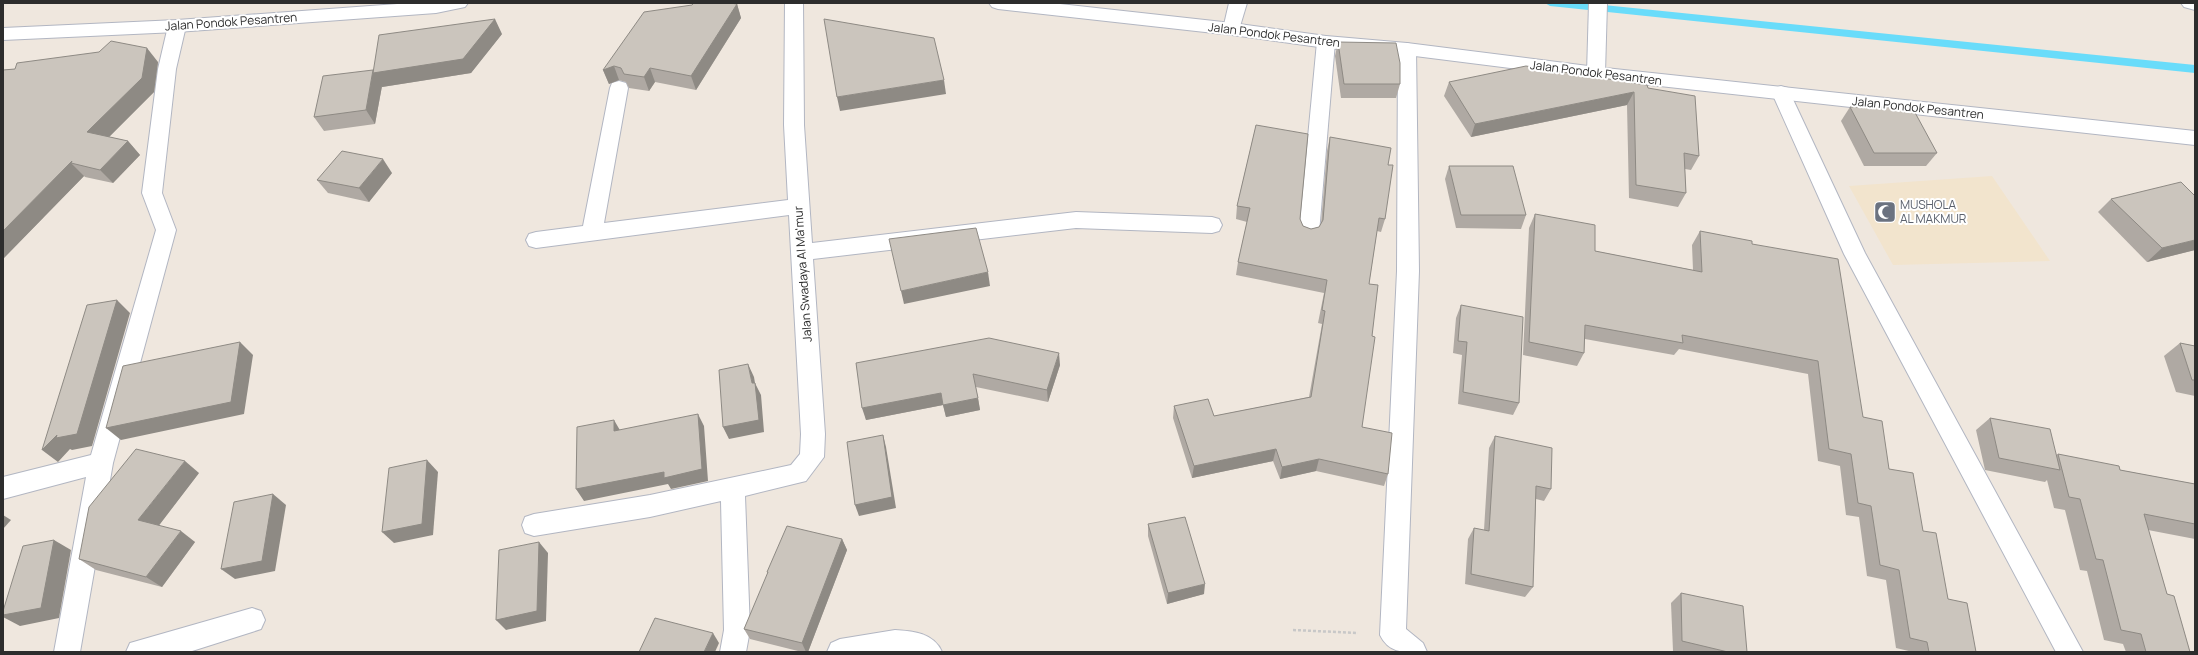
<svg xmlns="http://www.w3.org/2000/svg" width="2198" height="655" font-family="Manrope,sans-serif">
<style>
.education{fill:#f2e4cd}
.lines{fill:none;stroke-linecap:round;stroke-linejoin:round}
.stream{fill:#69dcfa;fill-rule:evenodd}
.minor-casing{stroke:#b2b6c2;stroke-width:2}
.tertiary-casing{stroke:#b2b6c2;stroke-width:2}
.path{stroke:#c8c8c8;stroke-width:2.5;stroke-dasharray:3 2;stroke-linecap:butt}
.minor{fill:#fff;fill-rule:evenodd}
.tertiary{fill:#fff;fill-rule:evenodd}
.wall{fill:#afa9a3}
.shaded-wall{fill:#8e8a84}
.building{fill:#cbc5bd;stroke:#8e8a84}
.labels{text-anchor:middle;stroke-width:4;stroke-linejoin:round;paint-order:stroke}
.street-label{font-size:12px;fill:#2d2d2d;stroke:#fff}
.worship-label{font-size:12px;fill:#5b616d;stroke:#fff;text-anchor:start}
</style>
<rect width="100%" height="100%" fill="#efe7de"/>
<path class="education" d="M 1992,176 L 2050,261 L 1893,265 L 1849,186 Z"/>
<g class="lines">
<path class="stream" d="M 1545,3 L 1584,3 L 2195,65 L 2195,73 L 1550,6 Z"/>
<g class="minor-casing">
<g id="minor">
<path d="M 785,3 L 803,3 L 804,125 L 812,243 L 1076,212 L 1212,217 L 1219,219 L 1222,225 L 1219,231 L 1212,233 L 1076,228 L 813,259 L 825,434 L 824,457 L 806,481 L 745,496 L 750,630 L 746,652 L 720,652 L 724,630 L 721,501 L 650,517 L 534,536 L 525,533 L 522,525 L 525,517 L 534,514 L 650,495 L 791,465 L 800,454 L 801,434 L 789,215 L 536,248 L 529,246 L 526,240 L 529,234 L 536,232 L 583,226 L 610,88 L 612,83 L 619,81 L 626,83 L 628,88 L 604,223 L 788,200 L 784,125 Z"/>
<path d="M 1229,3 L 1247,3 L 1238,33 L 1232,35 L 1226,33 L 1223,29 Z"/>
<path d="M 1589,3 L 1607,3 L 1605,73 L 1603,78 L 1596,79 L 1589,78 L 1587,73 Z"/>
<path d="M 2181,3 L 2195,3 L 2195,10 L 2184,7 Z"/>
<path d="M 177,20 L 183,22 L 186,26 L 176,69 L 162,193 L 176,230 L 113,463 L 80,652 L 54,652 L 86,477 L 3,499 L 3,477 L 91,455 L 156,230 L 142,193 L 158,69 L 168,26 L 171,22 Z"/>
<path d="M 1326,36 L 1332,38 L 1335,42 L 1319,233 L 1316,239 L 1309,241 L 1302,239 L 1299,233 L 1317,42 L 1320,38 Z"/>
<path d="M 1407,43 L 1413,45 L 1416,49 L 1419,271 L 1406,629 L 1423,643 L 1427,652 C 1406,652 1390,655 1380,635 L 1397,271 L 1398,49 L 1401,45 Z"/>
<path d="M 1781,86 L 1788,88 L 1790,93 L 1865,253 L 2083,652 L 2056,652 L 1844,254 L 1772,93 L 1774,88 Z"/>
<path d="M 252,608 L 261,611 L 265,620 L 261,629 L 252,632 L 189,652 L 126,652 L 130,643 Z"/>
<path d="M 895,630 C 913,631 934,633 942,652 L 827,652 L 831,643 L 840,639 Z"/>
</g>
</g>
<g class="tertiary-casing">
<g id="tertiary">
<path d="M 411,3 L 468,3 L 465,7 L 436,13 L 177,32 L 3,40 L 3,28 L 177,20 Z"/>
<path d="M 989,3 L 1051,3 L 1232,23 L 1326,36 L 1407,43 L 1596,67 L 2195,131 L 2195,145 L 1596,79 L 1407,55 L 1326,48 L 1232,35 L 998,9 L 992,7 Z"/>
</g>
</g>
<path class="path" d="M 1293,630 L 1358,633"/>
<use href="#minor" class="minor"/>
<use href="#tertiary" class="tertiary"/>
</g>
<g class="wall">
<path d="M 737,4 L 741,18 L 696,90 L 655,82 L 649,91 L 629,88 L 626,82 L 619,80 L 609,84 L 603,70 Z"/>
<path d="M 502,34 L 471,73 L 382,87 L 382,86 L 375,124 L 324,131 L 314,117 L 373,70 Z"/>
<path d="M 1338,42 L 1400,84 L 1396,98 L 1341,98 L 1335,56 Z"/>
<path d="M 158,62 L 154,92 L 109,137 L 128,141 L 140,155 L 113,183 L 85,177 L 84,176 L 3,259 L 3,70 L 15,69 Z"/>
<path d="M 1449,82 L 1648,88 L 1699,156 L 1691,170 L 1685,169 L 1686,193 L 1678,207 L 1629,198 L 1627,105 L 1471,137 L 1444,96 Z"/>
<path d="M 1850,107 L 1937,153 L 1926,166 L 1864,166 L 1841,121 Z"/>
<path d="M 1256,125 L 1303,226 L 1311,229 L 1319,227 L 1321,224 L 1327,151 L 1330,137 L 1388,165 L 1385,219 L 1381,232 L 1377,231 L 1369,284 L 1372,336 L 1362,427 L 1388,474 L 1384,486 L 1316,471 L 1280,479 L 1273,461 L 1192,478 L 1173,418 L 1174,406 L 1214,416 L 1309,397 L 1322,324 L 1318,323 L 1324,293 L 1236,275 L 1238,262 L 1247,222 L 1236,219 L 1237,206 Z"/>
<path d="M 1449,166 L 1526,215 L 1521,229 L 1456,228 L 1445,179 Z"/>
<path d="M 392,173 L 369,202 L 328,193 L 317,180 Z"/>
<path d="M 2111,199 L 2195,250 L 2147,262 L 2098,212 Z"/>
<path d="M 1535,214 L 1595,251 L 1693,270 L 1692,245 L 1700,231 L 1752,244 L 1863,417 L 1889,469 L 1923,531 L 1948,599 L 1976,652 L 1913,652 L 1896,648 L 1886,580 L 1867,576 L 1859,517 L 1846,515 L 1840,466 L 1818,461 L 1808,374 L 1679,349 L 1674,355 L 1585,339 L 1584,353 L 1577,366 L 1523,355 L 1529,228 Z"/>
<path d="M 1461,305 L 1519,403 L 1513,415 L 1458,404 L 1462,355 L 1453,353 L 1456,318 Z"/>
<path d="M 2180,343 L 2195,346 L 2195,396 L 2176,392 L 2164,356 Z"/>
<path d="M 856,363 L 1060,365 L 1048,402 L 976,387 L 980,410 L 946,417 L 943,405 L 866,420 Z"/>
<path d="M 1990,418 L 2056,455 L 2058,454 L 2120,470 L 2195,484 L 2195,539 L 2148,530 L 2167,594 L 2190,652 L 2126,652 L 2123,644 L 2104,640 L 2087,571 L 2080,570 L 2065,510 L 2054,508 L 2047,480 L 2045,482 L 1985,470 L 1976,430 Z"/>
<path d="M 1495,436 L 1551,489 L 1544,501 L 1536,499 L 1533,587 L 1525,597 L 1465,584 L 1468,539 L 1474,528 L 1484,530 L 1489,448 Z"/>
<path d="M 199,473 L 158,526 L 195,542 L 162,587 L 96,570 L 79,559 Z"/>
<path d="M 1148,524 L 1204,594 L 1167,604 L 1148,536 Z"/>
<path d="M 842,539 L 847,550 L 808,652 L 802,652 L 750,639 L 744,629 L 768,574 L 767,572 Z"/>
<path d="M 1681,593 L 1747,652 L 1676,652 L 1673,651 L 1671,603 Z"/>
</g>
<g class="shaded-wall">
<path d="M 737,4 L 741,18 L 696,90 L 691,76 Z"/>
<path d="M 495,19 L 502,34 L 471,73 L 382,87 L 382,86 L 375,124 L 366,110 L 373,70 Z"/>
<path d="M 147,48 L 158,62 L 154,92 L 100,146 L 87,132 Z"/>
<path d="M 614,66 L 619,80 L 609,84 L 603,70 Z"/>
<path d="M 650,68 L 655,82 L 649,91 L 644,77 Z"/>
<path d="M 944,80 L 946,94 L 840,111 L 837,97 Z"/>
<path d="M 1634,92 L 1627,105 L 1471,137 L 1475,124 Z"/>
<path d="M 128,141 L 140,155 L 113,183 L 100,170 Z"/>
<path d="M 383,159 L 392,173 L 369,202 L 359,188 Z"/>
<path d="M 72,161 L 71,163 L 84,176 L 3,259 L 3,231 Z"/>
<path d="M 2195,240 L 2195,250 L 2147,262 L 2162,248 Z"/>
<path d="M 988,272 L 990,286 L 904,304 L 901,291 Z"/>
<path d="M 117,300 L 130,313 L 92,446 L 72,450 L 70,449 L 58,462 L 42,450 L 57,435 Z"/>
<path d="M 240,342 L 253,355 L 244,414 L 121,440 L 106,428 Z"/>
<path d="M 1059,353 L 1060,365 L 1048,402 L 1047,390 Z"/>
<path d="M 748,364 L 754,377 L 756,389 L 755,383 L 761,395 L 764,432 L 729,439 L 723,427 L 752,383 Z"/>
<path d="M 941,393 L 943,405 L 866,420 L 862,408 Z"/>
<path d="M 978,398 L 980,410 L 946,417 L 943,405 Z"/>
<path d="M 698,414 L 704,426 L 708,481 L 671,489 L 668,484 L 584,501 L 576,489 Z"/>
<path d="M 614,420 L 621,432 L 614,431 Z"/>
<path d="M 883,435 L 886,447 L 896,508 L 859,516 L 855,505 Z"/>
<path d="M 1276,449 L 1273,461 L 1192,478 L 1194,466 Z"/>
<path d="M 1319,459 L 1316,471 L 1280,479 L 1282,467 Z"/>
<path d="M 427,460 L 438,472 L 433,535 L 394,543 L 382,532 Z"/>
<path d="M 185,461 L 199,473 L 154,532 L 138,520 Z"/>
<path d="M 273,494 L 286,505 L 275,571 L 235,579 L 221,569 Z"/>
<path d="M 3,515 L 11,520 L 3,529 Z"/>
<path d="M 181,531 L 195,542 L 162,587 L 146,577 Z"/>
<path d="M 842,539 L 847,550 L 808,652 L 806,652 L 802,643 Z"/>
<path d="M 54,540 L 71,550 L 59,618 L 20,626 L 3,617 L 3,615 Z"/>
<path d="M 539,542 L 548,553 L 546,621 L 506,630 L 496,620 Z"/>
<path d="M 1205,584 L 1204,594 L 1167,604 L 1168,593 Z"/>
<path d="M 713,633 L 719,643 L 715,652 L 704,652 Z"/>
</g>
<g class="building">
<path d="M 694,3 L 730,3 L 737,4 L 691,76 L 650,68 L 644,77 L 624,74 L 621,68 L 614,66 L 603,70 L 644,12 L 692,5 Z"/>
<path d="M 495,19 L 463,59 L 373,73 L 379,35 Z"/>
<path d="M 824,19 L 934,38 L 944,80 L 837,97 Z"/>
<path d="M 111,41 L 147,48 L 142,78 L 87,132 L 128,141 L 100,170 L 71,163 L 72,161 L 3,231 L 3,70 L 15,69 L 17,63 L 99,52 Z"/>
<path d="M 1338,42 L 1396,43 L 1400,63 L 1400,84 L 1344,84 Z"/>
<path d="M 1526,66 L 1647,85 L 1648,88 L 1695,96 L 1699,156 L 1684,153 L 1686,193 L 1636,185 L 1634,92 L 1475,124 L 1449,82 Z"/>
<path d="M 373,70 L 366,110 L 314,117 L 323,76 Z"/>
<path d="M 1850,107 L 1912,107 L 1937,153 L 1874,153 Z"/>
<path d="M 1256,125 L 1308,134 L 1300,219 L 1303,226 L 1311,229 L 1319,227 L 1323,220 L 1330,137 L 1391,148 L 1388,165 L 1393,165 L 1385,219 L 1379,218 L 1369,284 L 1378,285 L 1372,336 L 1375,337 L 1362,427 L 1392,433 L 1388,474 L 1319,459 L 1282,467 L 1276,449 L 1194,466 L 1174,406 L 1208,399 L 1214,416 L 1311,397 L 1325,311 L 1322,310 L 1327,280 L 1238,262 L 1250,208 L 1237,206 Z"/>
<path d="M 342,151 L 383,159 L 359,188 L 317,180 Z"/>
<path d="M 1449,166 L 1513,166 L 1526,215 L 1461,215 Z"/>
<path d="M 2181,182 L 2195,196 L 2195,240 L 2162,248 L 2111,199 Z"/>
<path d="M 1535,214 L 1595,225 L 1595,251 L 1702,272 L 1700,231 L 1752,241 L 1752,244 L 1838,259 L 1863,417 L 1882,421 L 1889,469 L 1913,473 L 1923,531 L 1936,533 L 1948,599 L 1967,603 L 1976,652 L 1929,652 L 1927,642 L 1910,638 L 1899,570 L 1880,565 L 1871,506 L 1858,503 L 1851,454 L 1829,449 L 1818,361 L 1682,335 L 1683,343 L 1585,325 L 1584,353 L 1529,342 Z"/>
<path d="M 976,228 L 988,272 L 901,291 L 889,239 Z"/>
<path d="M 117,300 L 77,434 L 56,438 L 57,435 L 42,450 L 87,305 Z"/>
<path d="M 1461,305 L 1523,317 L 1519,403 L 1463,392 L 1467,342 L 1458,341 Z"/>
<path d="M 989,338 L 1059,353 L 1047,390 L 973,374 L 978,398 L 943,405 L 941,393 L 862,408 L 856,363 Z"/>
<path d="M 240,342 L 231,402 L 106,428 L 123,366 Z"/>
<path d="M 2180,343 L 2195,346 L 2195,380 L 2192,380 Z"/>
<path d="M 748,364 L 752,383 L 755,383 L 759,420 L 723,427 L 719,370 Z"/>
<path d="M 698,414 L 702,469 L 664,478 L 664,472 L 576,489 L 577,427 L 614,420 L 614,431 Z"/>
<path d="M 1990,418 L 2050,429 L 2060,470 L 1999,458 Z"/>
<path d="M 883,435 L 892,497 L 855,505 L 847,442 Z"/>
<path d="M 1495,436 L 1552,448 L 1551,489 L 1536,486 L 1533,587 L 1471,574 L 1474,528 L 1489,531 Z"/>
<path d="M 136,449 L 185,461 L 138,520 L 181,531 L 146,577 L 79,559 L 89,507 Z"/>
<path d="M 2058,454 L 2119,466 L 2120,470 L 2195,484 L 2195,524 L 2144,514 L 2167,594 L 2174,596 L 2190,652 L 2146,652 L 2141,634 L 2121,630 L 2103,560 L 2096,559 L 2080,499 L 2069,497 Z"/>
<path d="M 427,460 L 422,524 L 382,532 L 389,468 Z"/>
<path d="M 273,494 L 262,561 L 221,569 L 234,502 Z"/>
<path d="M 1185,517 L 1205,584 L 1168,593 L 1148,524 Z"/>
<path d="M 787,526 L 842,539 L 802,643 L 744,629 L 768,572 L 767,572 Z"/>
<path d="M 54,540 L 41,608 L 3,615 L 3,611 L 23,546 Z"/>
<path d="M 539,542 L 537,611 L 496,620 L 499,550 Z"/>
<path d="M 1681,593 L 1743,606 L 1747,652 L 1728,652 L 1682,641 Z"/>
<path d="M 655,618 L 713,633 L 704,652 L 639,652 Z"/>
</g>
<defs>
<g id="mosque-square" transform="scale(1.15)"><rect x="-9" y="-9" width="18" height="18" rx="4" fill="#6b7280" stroke="#fff"/><path d="M3.5-4.9A6 6 0 1 0 3.5 4.9A5 5 0 1 1 3.5-4.9Z" fill="#fff"/></g>
</defs>
<g fill-rule="evenodd">
<use href="#mosque-square" x="1885" y="212"/>
</g>
<g class="labels">
<g class="street-label">
<text transform="translate(231 22) rotate(-4)" y="4">Jalan Pondok Pesantren</text>
<text transform="translate(1274 35) rotate(7)" y="4">Jalan Pondok Pesantren</text>
<text transform="translate(1596 73) rotate(7)" y="4">Jalan Pondok Pesantren</text>
<text transform="translate(1918 108) rotate(6)" y="4">Jalan Pondok Pesantren</text>
<text transform="translate(803 274) rotate(-94)" y="4">Jalan Swadaya Al Ma'mur</text>
</g>
<g class="worship-label">
<text x="1900" y="209">MUSHOLA<tspan x="1900" dy="14">AL MAKMUR</tspan></text>
</g>
</g>
<rect width="2198" height="655" fill="none" stroke="#2d2d2d" stroke-width="8"/>
</svg>
